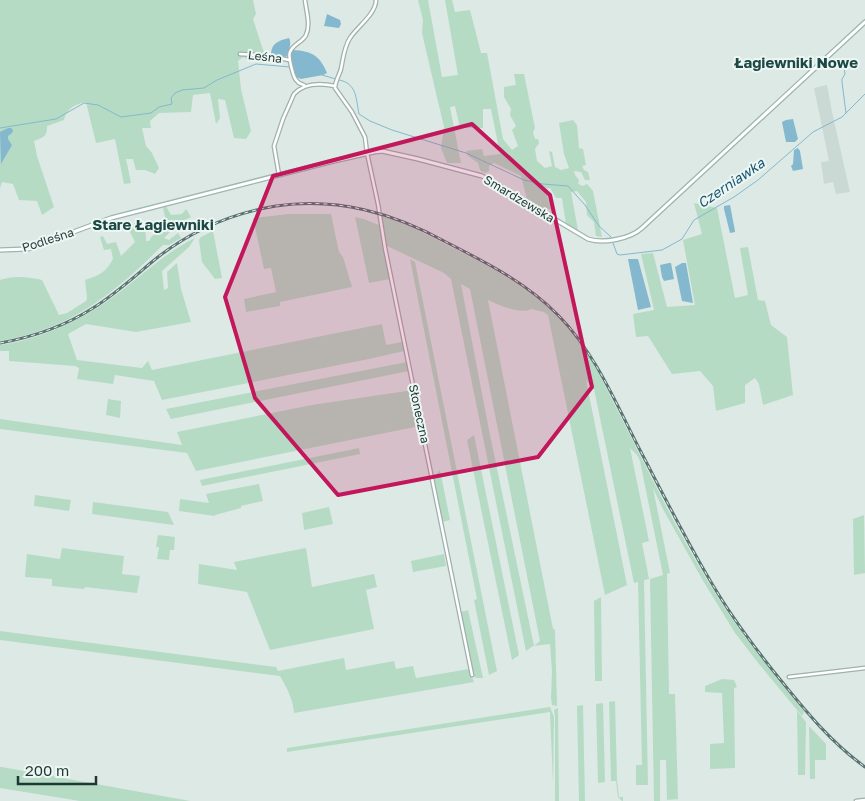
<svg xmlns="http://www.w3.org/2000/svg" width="865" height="801" font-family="'Golos Text',sans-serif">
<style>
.built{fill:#cbd9d5}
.green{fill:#b5dbc5;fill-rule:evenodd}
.water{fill:#84b8cf}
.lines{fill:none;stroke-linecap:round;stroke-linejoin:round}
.stream{stroke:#84b8cf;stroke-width:1}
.street-casing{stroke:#a0b0ad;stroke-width:5}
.secondary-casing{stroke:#9cb5af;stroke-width:5.5}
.street{stroke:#fff;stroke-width:2.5}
.secondary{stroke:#fff;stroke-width:3}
.rail-casing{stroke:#597471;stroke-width:3}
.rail{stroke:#edf6f3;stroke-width:1;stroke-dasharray:4;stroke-linecap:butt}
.marked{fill:#c2185b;fill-opacity:0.2;stroke:#c2185b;stroke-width:4;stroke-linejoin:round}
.labels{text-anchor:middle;stroke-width:4;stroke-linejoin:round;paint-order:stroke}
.street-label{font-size:12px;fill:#1f3835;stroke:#edf6f3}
.water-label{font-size:14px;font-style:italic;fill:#1a5773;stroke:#edf6f3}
.quarter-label{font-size:15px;font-weight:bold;fill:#1c4945;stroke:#edf6f3}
</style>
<rect width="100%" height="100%" fill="#dde9e5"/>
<path class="built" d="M 827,85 L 832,112 L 850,192 L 836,194 L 833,182 L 824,184 L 821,162 L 829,161 L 814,88 Z"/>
<g class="green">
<path d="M 0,0 L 253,0 L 256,14 L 253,19 L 263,50 L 270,62 C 260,63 252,61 243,57 L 238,61 L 241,89 L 251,131 L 246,139 L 234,138 L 225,100 L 218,99 L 220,118 L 216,124 L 210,93 L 193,95 L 191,112 L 159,113 L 150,121 L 151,128 L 142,128 L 146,146 L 152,153 L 159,168 L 155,174 L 145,170 L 136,170 L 133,159 L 126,159 L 131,183 L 124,184 L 115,139 L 96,143 L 86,102 C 76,104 66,108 64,120 L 47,126 C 47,137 44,137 34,141 L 37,156 L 54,207 L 42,215 L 37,201 L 19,200 L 13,184 L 2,182 L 0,188 Z"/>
<path d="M 418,0 L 428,0 L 442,77 L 458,75 L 445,0 L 452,0 L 455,12 L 470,10 L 481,53 L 487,53 L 503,139 L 512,150 L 518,146 L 512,130 L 516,126 L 510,115 L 511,109 L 504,97 L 504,87 L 516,85 L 514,74 L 524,74 L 535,128 L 533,132 L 535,139 L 538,139 L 539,143 L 535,149 L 537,161 L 545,168 L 552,166 L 549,151 L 552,152 L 555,167 L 561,170 L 569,168 L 564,154 L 559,123 L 573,120 L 577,125 L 579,148 L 583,149 L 586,165 L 582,166 L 584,170 L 588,172 L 590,180 L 585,180 L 581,172 L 574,171 L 575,175 L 579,180 L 578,184 L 583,186 L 587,184 L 593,191 L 602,237 L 596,236 L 594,222 L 587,215 L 586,202 L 577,191 L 571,192 L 578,230 L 566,224 L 562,198 L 556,198 L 550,188 L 545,189 L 551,209 L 545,210 L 527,199 L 521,176 L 494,163 L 489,166 L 489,171 L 485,173 L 480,170 L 478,163 L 468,156 L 466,151 L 482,149 L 484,156 L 500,154 L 491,109 L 483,109 L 483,128 L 460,128 L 455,106 L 450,107 L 461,163 L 447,163 L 441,148 L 444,127 L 422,33 L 423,20 Z"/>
<path d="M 694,203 L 717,208 L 735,298 L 748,295 L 740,248 L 748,247 L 758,300 L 765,301 L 771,325 L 787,337 L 793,395 L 763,405 L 759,384 L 755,378 L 745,385 L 745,403 L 716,411 L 713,386 L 700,371 L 672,374 L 648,336 L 636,337 L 633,314 L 654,310 L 641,254 L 653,253 L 667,307 L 695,305 L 683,240 L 702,234 Z"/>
<path d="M 166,206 L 171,215 L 182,214 L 186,209 L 191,217 C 185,221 178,220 174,225 L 176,228 L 170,232 L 164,238 L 169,240 L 178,233 L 181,238 L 169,245 L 163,245 C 112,295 73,328 0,341 L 0,280 C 13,275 29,277 42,280 L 59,315 L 67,313 L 86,301 L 87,298 L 85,280 C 100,275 105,273 113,259 L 111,249 L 104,250 L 100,237 L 103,236 L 107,244 L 116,242 L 121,256 L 135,242 L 130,232 L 135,222 C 145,228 146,229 146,241 L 149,241 L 152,236 L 162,230 L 166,221 L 163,208 Z"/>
<path d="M 288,214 L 331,214 L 339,252 L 343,257 L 352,287 L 280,302 L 280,306 L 246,312 L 244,299 L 276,292 L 271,268 L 264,269 L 253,218 Z"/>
<path d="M 380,215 C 407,224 432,237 457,250 C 498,271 539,293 569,329 C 580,341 588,356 597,370 C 637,447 675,531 722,604 C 747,642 776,677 804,712 L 802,716 L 759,664 L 735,633 L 702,579 L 664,511 L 653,488 L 670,573 L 667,574 L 669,694 L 675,694 L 678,799 L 667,800 L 666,760 L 660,760 L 660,801 L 654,801 L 650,579 L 663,575 L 640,461 L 637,455 L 630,448 L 649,541 L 642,543 L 649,579 L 644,580 L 648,785 L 636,785 L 636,765 L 642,765 L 638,582 L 634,583 L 594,389 L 586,380 L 627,585 L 605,595 L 548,315 L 544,312 L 531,309 C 521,315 499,305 488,300 L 553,629 L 555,630 L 557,706 L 552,705 L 551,698 L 552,671 L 550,644 L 533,646 L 526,651 L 451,279 L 444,273 L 387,246 ZM 461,284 L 470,289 L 540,641 L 534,646 L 489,430 Z"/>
<path d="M 355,217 L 364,219 L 379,225 L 390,279 L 369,283 Z"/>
<path d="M 213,231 L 222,278 L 215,279 L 202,262 L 199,240 L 201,237 Z"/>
<path d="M 195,238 L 189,247 L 162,271 L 164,290 L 168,288 L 167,272 L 177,263 L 181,289 L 191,322 L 136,332 L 86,324 L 68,334 L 77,360 L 142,368 L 148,361 L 152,370 L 382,324 L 386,345 L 402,342 L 404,351 L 369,359 L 162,400 L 154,381 L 115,375 L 113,384 L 77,379 L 79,368 L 75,366 L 9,361 L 9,351 L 0,351 L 0,345 C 41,339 80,321 113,297 C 141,277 164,253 195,238 Z"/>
<path d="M 410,259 L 415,262 L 497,671 L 489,675 L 474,600 L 477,599 Z"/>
<path d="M 407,362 L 409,371 L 171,419 L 166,409 Z"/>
<path d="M 413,390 L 420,426 L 196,471 L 187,453 L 0,429 L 0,419 L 182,445 L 177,432 L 312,405 Z"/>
<path d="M 108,399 L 121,401 L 120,418 L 106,415 Z"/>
<path d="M 474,435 L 519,655 L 512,660 L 467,440 Z"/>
<path d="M 359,448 L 360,454 L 202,486 L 200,480 Z"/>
<path d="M 440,470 L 450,520 L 442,522 L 434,477 Z"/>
<path d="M 259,484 L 263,501 L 241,506 L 241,508 L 215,515 L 215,516 L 179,511 L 180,499 L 209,503 L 206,494 Z"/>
<path d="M 35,495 L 71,500 L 69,511 L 34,506 Z"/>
<path d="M 93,502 L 168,512 L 174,525 L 92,514 Z"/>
<path d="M 329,507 L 333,524 L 304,530 L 302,513 Z"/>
<path d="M 864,515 L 865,573 L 854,575 L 853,519 Z"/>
<path d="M 158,535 L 175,537 L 174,550 L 170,550 L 169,560 L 157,559 L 159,547 L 156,547 Z"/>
<path d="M 62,548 L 124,556 L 122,574 L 140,576 L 137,593 L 85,587 L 84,589 L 52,586 L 52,579 L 25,577 L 27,554 L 60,559 Z"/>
<path d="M 306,548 L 312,587 L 374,574 L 377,587 L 366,590 L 374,629 L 270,650 L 247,592 L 198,584 L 199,564 L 237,570 L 234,562 Z"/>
<path d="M 444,554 L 446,566 L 413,572 L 411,561 Z"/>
<path d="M 601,597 L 602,681 L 595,681 L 594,601 Z"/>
<path d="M 468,610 L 483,678 L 476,678 L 473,675 L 461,612 Z"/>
<path d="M 0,631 L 276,667 L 278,671 L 344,658 L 346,670 L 394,661 L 396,669 L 413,666 L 416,678 L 469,669 L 474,682 L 294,713 C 293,699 287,688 280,676 L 0,640 Z"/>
<path d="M 722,679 L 734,680 L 737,687 L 734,688 L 735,768 L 710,769 L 710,744 L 724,743 L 722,693 L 705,692 L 705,686 Z"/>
<path d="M 615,701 L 617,780 L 619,797 L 623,797 L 623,801 L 622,801 L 618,797 L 616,781 L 611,781 L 609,702 Z"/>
<path d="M 603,703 L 605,782 L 598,783 L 596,704 Z"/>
<path d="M 583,705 L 585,801 L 579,801 L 577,706 Z"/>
<path d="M 550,707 L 554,717 L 553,783 L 550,712 L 287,752 L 287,748 Z"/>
<path d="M 558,708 L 559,801 L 555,801 L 555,717 L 554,710 Z"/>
<path d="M 797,711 L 806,722 L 805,775 L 798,775 Z"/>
<path d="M 809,726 L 826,744 L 826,760 L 815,760 L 815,779 L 810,779 Z"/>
<path d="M 0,767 L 2,767 L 190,801 L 80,801 L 0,788 Z"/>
</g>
<g class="water">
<path d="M 327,14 L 340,20 L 341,24 L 339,28 L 324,26 Z"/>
<path d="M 289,38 C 292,43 289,52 286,57 L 271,54 C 272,42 279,41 289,38 Z"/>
<path d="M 293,50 C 312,51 320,56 327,73 L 323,75 L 301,79 L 296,77 L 291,57 L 291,52 Z"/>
<path d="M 793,119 L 798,139 L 795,142 L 786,142 L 782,122 L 786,120 Z"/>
<path d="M 8,128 L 11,128 L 13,130 L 12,133 L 8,136 L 8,139 L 12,145 L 1,164 L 0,132 Z"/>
<path d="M 798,148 L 800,151 L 803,169 L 793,171 L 791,166 L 793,164 L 794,150 Z"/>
<path d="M 730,205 L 735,231 L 735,232 L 730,233 L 724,209 L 724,206 Z"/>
<path d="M 628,259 L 638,259 L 651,307 L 638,310 Z"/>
<path d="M 669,263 L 671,263 L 674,279 L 664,281 L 662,277 L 660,265 Z"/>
<path d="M 682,263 L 686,263 L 693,303 L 682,301 L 675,267 Z"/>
</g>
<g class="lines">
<g class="stream">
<path d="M 844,66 L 845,74 L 842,79 L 842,82 L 846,113"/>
<path d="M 322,75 L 336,79"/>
<path d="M 339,80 C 357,83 356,99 359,114 L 370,121 L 392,130 L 466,153 L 524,180 L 543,184 L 568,186 L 585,205 L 599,226 L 611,237"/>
<path d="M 0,128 L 56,119 L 84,103 L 98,105 L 121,117 L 151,113 L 159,107 L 172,104 L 171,98 L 175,93 L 182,90 L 204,88 L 217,80 L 256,64 L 290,67"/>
<path d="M 613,243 L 617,254 L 620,255 L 662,250 L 682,239 L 694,220 L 734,197 L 758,180 L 813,132 L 842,117 L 865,94"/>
</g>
<g class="street-casing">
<g id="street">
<path d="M 376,0 C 376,14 357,27 350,38 C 344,47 343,59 341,69 C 339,76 335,81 335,88 L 352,112 L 365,137 L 367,153 L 378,204 L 385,248 L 472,675"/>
<path d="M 240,54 L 270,56 L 289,60"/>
<path d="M 304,85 C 301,84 299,84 297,81 C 293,78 288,56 290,52 C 293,44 303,42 306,35 C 311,25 306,10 305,0"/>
<path d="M 279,175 L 274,146 L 283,119 L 294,94 C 304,83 321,83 335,86"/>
<path d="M 789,677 L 865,668"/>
<path d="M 856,801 L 865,800"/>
</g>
</g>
<g class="secondary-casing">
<path id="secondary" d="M 0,250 L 28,249 L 111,218 L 334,161 L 374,152 L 382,151 L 418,159 L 482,176 L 588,239 C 603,244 630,239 642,228 L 865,22"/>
</g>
<use href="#street" class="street"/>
<use href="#secondary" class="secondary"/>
<g class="rail-casing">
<path id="rail" d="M 0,343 C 33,337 65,326 93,308 C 117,293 137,274 158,257 C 193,230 233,213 276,206 C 338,197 393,213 446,242 C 487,263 527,283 559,316 C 596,354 617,406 641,452 C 664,496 686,540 711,582 C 732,618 757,651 783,683 C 808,714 832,743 865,767"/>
</g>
<use href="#rail" class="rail"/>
</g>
<path class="marked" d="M 472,124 L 550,195 L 592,387 L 538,457 L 338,495 L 255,398 L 225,297 L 273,176 Z"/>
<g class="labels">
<g class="street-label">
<text transform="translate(265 57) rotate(7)" y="4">Leśna</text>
<text transform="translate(519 199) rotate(31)" y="4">Smardzewska</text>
<text transform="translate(48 240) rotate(-18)" y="4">Podleśna</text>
<text transform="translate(419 414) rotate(78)" y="4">Słoneczna</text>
</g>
<g class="water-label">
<text transform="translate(731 183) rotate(-34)" y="5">Czerniawka</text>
</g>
<g class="quarter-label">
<text x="796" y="68">Łagiewniki Nowe</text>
<text x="153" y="230">Stare Łagiewniki</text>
</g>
</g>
<path d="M18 776v8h78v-8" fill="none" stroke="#1f3835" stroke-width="2.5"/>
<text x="25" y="776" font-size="15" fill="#1f3835" stroke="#edf6f3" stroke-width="4" paint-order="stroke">200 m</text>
</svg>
